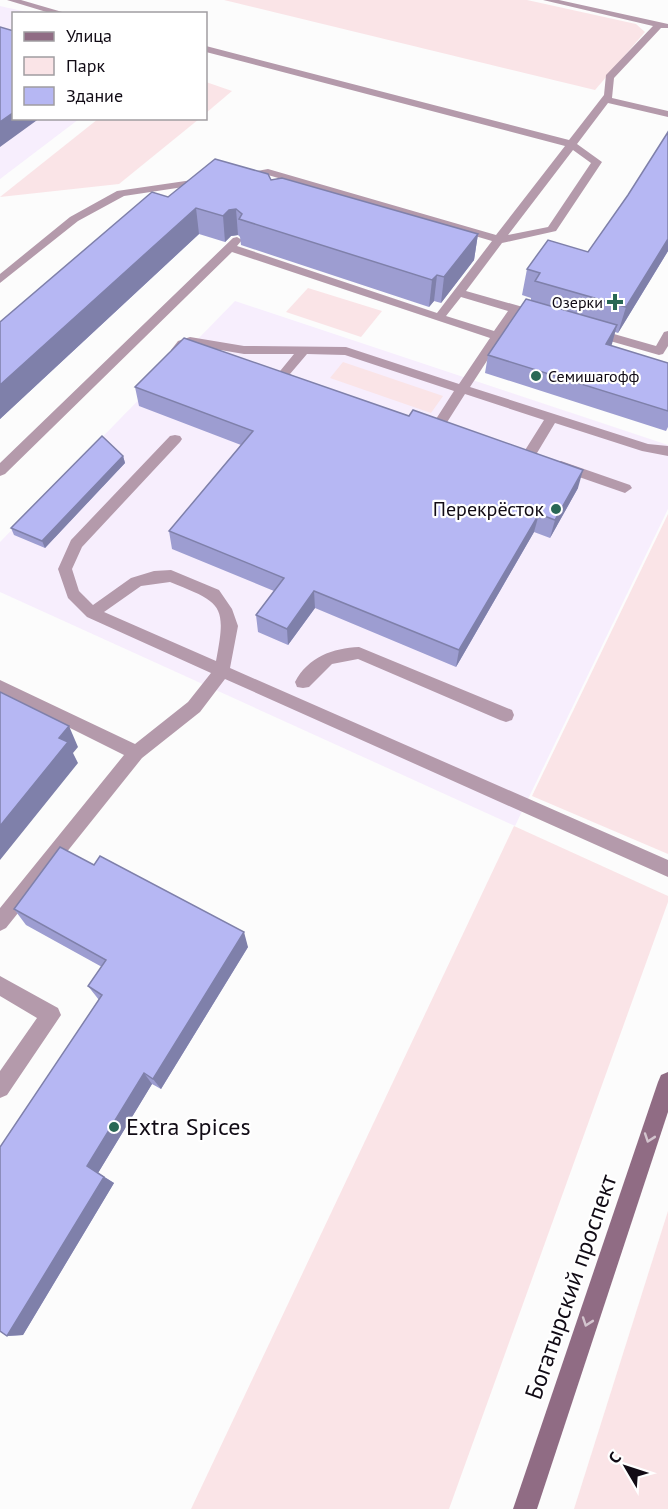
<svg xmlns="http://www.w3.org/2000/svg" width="668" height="1509" font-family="'PT Sans',sans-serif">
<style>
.built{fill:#f7eefd}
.green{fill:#fae4e7}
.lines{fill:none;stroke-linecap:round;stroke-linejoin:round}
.service{fill:#b49aab;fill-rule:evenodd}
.secondary{fill:#906c84;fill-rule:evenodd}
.wall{fill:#9d9dd1}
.shaded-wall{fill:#7f80aa}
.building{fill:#b6b7f3;stroke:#7f80aa;stroke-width:1.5}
.oneway{stroke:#d3c4ce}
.poi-dot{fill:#296855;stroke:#fff;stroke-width:2}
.labels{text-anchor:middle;stroke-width:4.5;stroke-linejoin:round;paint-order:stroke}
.far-poi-label{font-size:16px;fill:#110b15;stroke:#fff;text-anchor:end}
.poi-label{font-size:20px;fill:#110b15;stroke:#fff;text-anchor:end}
.near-poi-label{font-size:24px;fill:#110b15;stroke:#fff;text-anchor:start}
.near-street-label{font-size:24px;fill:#110b15;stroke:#fff}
</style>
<rect width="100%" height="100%" fill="#fcfcfc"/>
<g class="built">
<path d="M 0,6 L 31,13 L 14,14 L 14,118 L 79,119 L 0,179 Z"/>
<path d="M 235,301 L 668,445 L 668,509 L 515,826 L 0,592 L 0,542 Z"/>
</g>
<g class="green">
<path d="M 224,0 L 527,0 L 636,24 L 645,32 L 595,90 Z"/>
<path d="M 206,82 L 232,91 L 206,113 Z"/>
<path d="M 98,119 L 199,119 L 119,184 L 0,197 Z"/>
<path d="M 308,288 L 382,311 L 361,337 L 286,312 Z"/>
<path d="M 343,362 L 443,396 L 431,413 L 330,378 Z"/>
<path d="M 668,514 L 668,854 L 532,796 Z"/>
<path d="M 514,826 L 668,896 L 668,902 L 449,1509 L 191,1509 Z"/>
<path d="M 668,1211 L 668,1509 L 574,1509 Z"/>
</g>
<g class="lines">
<g class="service">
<path d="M 7,0 L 21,0 L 69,14 L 53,14 Z"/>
<path d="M 543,0 L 559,0 L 668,24 L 668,28 L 661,28 L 614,78 L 612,98 L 668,111 L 668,117 L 608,103 L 577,144 L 602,162 L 556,231 L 502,243 L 466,291 L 544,313 L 546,316 L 540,320 L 518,313 L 470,387 L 648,444 L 668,446 L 668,456 L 642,451 L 555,423 L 534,458 L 524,458 L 522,455 L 544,420 L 465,394 L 444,427 L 416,424 L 415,421 L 416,418 L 436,419 L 454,391 L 345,355 L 307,354 L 290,374 L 303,381 L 297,385 L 278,379 L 276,376 L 294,354 L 244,354 L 191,345 L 181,353 L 173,353 L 171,350 L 178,341 L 190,337 L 244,346 L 346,347 L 459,384 L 490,338 L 232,252 L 5,474 L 0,476 L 0,463 L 233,238 L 237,237 L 242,240 L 237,246 L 437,313 L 492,241 L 268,175 L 244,179 L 240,178 L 240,174 L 268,169 L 496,235 L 565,146 L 206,52 L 206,46 L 569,140 L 604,95 L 606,75 L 653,26 ZM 573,150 L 591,163 L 548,227 L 508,235 ZM 461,297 L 508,311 L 494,331 L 446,316 Z"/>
<path d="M 206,178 L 211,181 L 210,183 L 124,196 L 78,221 L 0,283 L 0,274 L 70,217 L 117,191 Z"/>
<path d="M 593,328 L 656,346 L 664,332 L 668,331 L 668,346 L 663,354 L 659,355 L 589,335 L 587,332 Z"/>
<path d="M 175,435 L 180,436 L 182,439 L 180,442 L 82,547 L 72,569 L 79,591 L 93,605 L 131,578 L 154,571 L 171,570 L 219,590 L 232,609 L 238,626 L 230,668 L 668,860 L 668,877 L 225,679 L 200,712 L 142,758 L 6,928 L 0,931 L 0,908 L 124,755 L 0,693 L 0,680 L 135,744 L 188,702 L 211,673 L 87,617 L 68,598 L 58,569 L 71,540 L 170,436 ZM 170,582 C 222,603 227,604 216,661 L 104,612 L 141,586 Z"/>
<path d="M 561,461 L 630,485 L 632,488 L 625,493 L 556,469 L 554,466 L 556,463 Z"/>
<path d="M 359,647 L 512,710 L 514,715 L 512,720 L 506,722 L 500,720 L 358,659 L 332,664 L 309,687 L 303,688 L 297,687 L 295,682 C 308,657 333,648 359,647 Z"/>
<path d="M 0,976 L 58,1008 L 61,1015 L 7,1095 L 0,1098 L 0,1071 L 37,1018 L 0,996 Z"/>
</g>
<path class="secondary" d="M 668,1072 L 668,1112 L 537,1509 L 513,1509 L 658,1082 L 661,1075 Z"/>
</g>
<g class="wall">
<path d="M 271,180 L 478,234 L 474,260 L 441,303 L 434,301 L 429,307 L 241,245 L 240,237 L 238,235 L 231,236 L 225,242 L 199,234 L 0,419 L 0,322 L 168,197 Z"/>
<path d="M 668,251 L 618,333 L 615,332 L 611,346 L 668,363 L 668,427 L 666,431 L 485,373 L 488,355 L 531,301 L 531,298 L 522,295 L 527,269 L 588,252 Z"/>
<path d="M 135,387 L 578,488 L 550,538 L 534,532 L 456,667 L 315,608 L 288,645 L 258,632 L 256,615 L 274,591 L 172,549 L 169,531 L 241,445 L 139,406 Z"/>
<path d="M 123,456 L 125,463 L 45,548 L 14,535 L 11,528 Z"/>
<path d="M 14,909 L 248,947 L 161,1089 L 152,1084 L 98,1173 L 114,1183 L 23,1335 L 7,1336 L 1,1332 L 99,1000 L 88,986 L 102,967 L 26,925 Z"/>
</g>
<g class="shaded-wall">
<path d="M 14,112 L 14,118 L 40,118 L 0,147 L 0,122 Z"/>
<path d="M 196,208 L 199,234 L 0,419 L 0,385 Z"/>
<path d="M 236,209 L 238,235 L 231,236 L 225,242 L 223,216 L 229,210 Z"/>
<path d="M 478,234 L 474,260 L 441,303 L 444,277 Z"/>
<path d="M 668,239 L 668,251 L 618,333 L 626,307 Z"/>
<path d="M 437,275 L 434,301 L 429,307 L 432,280 Z"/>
<path d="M 617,325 L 612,344 L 600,363 L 606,344 Z"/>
<path d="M 123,456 L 125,463 L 45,548 L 42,541 Z"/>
<path d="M 583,470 L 578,488 L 550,538 L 555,520 Z"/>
<path d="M 539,514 L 534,532 L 456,667 L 459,650 Z"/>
<path d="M 314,591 L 315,608 L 288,645 L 287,629 Z"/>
<path d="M 69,726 L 78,747 L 73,753 L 78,763 L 0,860 L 0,826 L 59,738 Z"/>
<path d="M 244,932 L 248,947 L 161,1089 L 153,1079 Z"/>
<path d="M 144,1073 L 152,1084 L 98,1173 L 114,1183 L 23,1335 L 7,1336 L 87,1166 Z"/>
</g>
<g class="building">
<path d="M 0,27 L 14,31 L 14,112 L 0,122 Z"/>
<path d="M 668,132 L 668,239 L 626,307 L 535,281 L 540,273 L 527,269 L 548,240 L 588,252 L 628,195 Z"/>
<path d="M 215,159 L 268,174 L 271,180 L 282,178 L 478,234 L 444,277 L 437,275 L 432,280 L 239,219 L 242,214 L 236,209 L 229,210 L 223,216 L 196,208 L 0,385 L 0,322 L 152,192 L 168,197 Z"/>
<path d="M 526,299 L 617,325 L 606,344 L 668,363 L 668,411 L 488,355 Z"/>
<path d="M 184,338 L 409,416 L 413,410 L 583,470 L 555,520 L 539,514 L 459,650 L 314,591 L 287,629 L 256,615 L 284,578 L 169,531 L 253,431 L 135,387 Z"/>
<path d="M 102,436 L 123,456 L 42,541 L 11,528 Z"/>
<path d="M 0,692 L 69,726 L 59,738 L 68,742 L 0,826 Z"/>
<path d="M 60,847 L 94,865 L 100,856 L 244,932 L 153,1079 L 144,1073 L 87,1166 L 104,1177 L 7,1336 L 0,1331 L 0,1147 L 102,995 L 88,986 L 106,960 L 14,909 Z"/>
</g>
<defs><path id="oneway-chevron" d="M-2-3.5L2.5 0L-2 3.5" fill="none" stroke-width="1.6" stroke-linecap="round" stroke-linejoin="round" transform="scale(1.5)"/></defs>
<g class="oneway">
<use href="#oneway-chevron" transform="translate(649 1138) rotate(109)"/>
<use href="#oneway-chevron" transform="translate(587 1322) rotate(109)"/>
</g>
<g class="poi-dot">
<path d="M612 293h6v6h6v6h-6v6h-6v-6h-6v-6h6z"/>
<circle cx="536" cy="376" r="6"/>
<circle cx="556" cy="509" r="6"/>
<circle cx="114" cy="1127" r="6"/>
</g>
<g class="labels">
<g class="far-poi-label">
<text x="603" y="308">Озерки</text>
<text x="548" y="382" text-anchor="start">Семишагофф</text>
</g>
<g class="poi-label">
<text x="544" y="516">Перекрёсток</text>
</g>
<g class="near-poi-label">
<text x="126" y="1135">Extra Spices</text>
</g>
<g class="near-street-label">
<text transform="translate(571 1287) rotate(-71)" y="8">Богатырский проспект</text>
</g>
</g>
<rect x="12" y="12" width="195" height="108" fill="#ffffff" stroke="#a09da1" stroke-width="1.5"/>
<rect x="24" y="32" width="30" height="9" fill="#906c84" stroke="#a09da1" stroke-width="1.5"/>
<text x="66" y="42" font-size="18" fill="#110b15">Улица</text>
<rect x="24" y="57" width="30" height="18" fill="#fae4e7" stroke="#a09da1" stroke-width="1.5"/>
<text x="66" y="72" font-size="18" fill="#110b15">Парк</text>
<rect x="24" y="87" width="30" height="18" fill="#b6b7f3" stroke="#a09da1" stroke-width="1.5"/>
<text x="66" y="102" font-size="18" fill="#110b15">Здание</text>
<g transform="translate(626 1467) rotate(309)" stroke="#ffffff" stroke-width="4.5" paint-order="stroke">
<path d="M0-4.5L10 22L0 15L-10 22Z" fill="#110b15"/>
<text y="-9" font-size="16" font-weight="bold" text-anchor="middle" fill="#110b15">С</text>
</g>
</svg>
